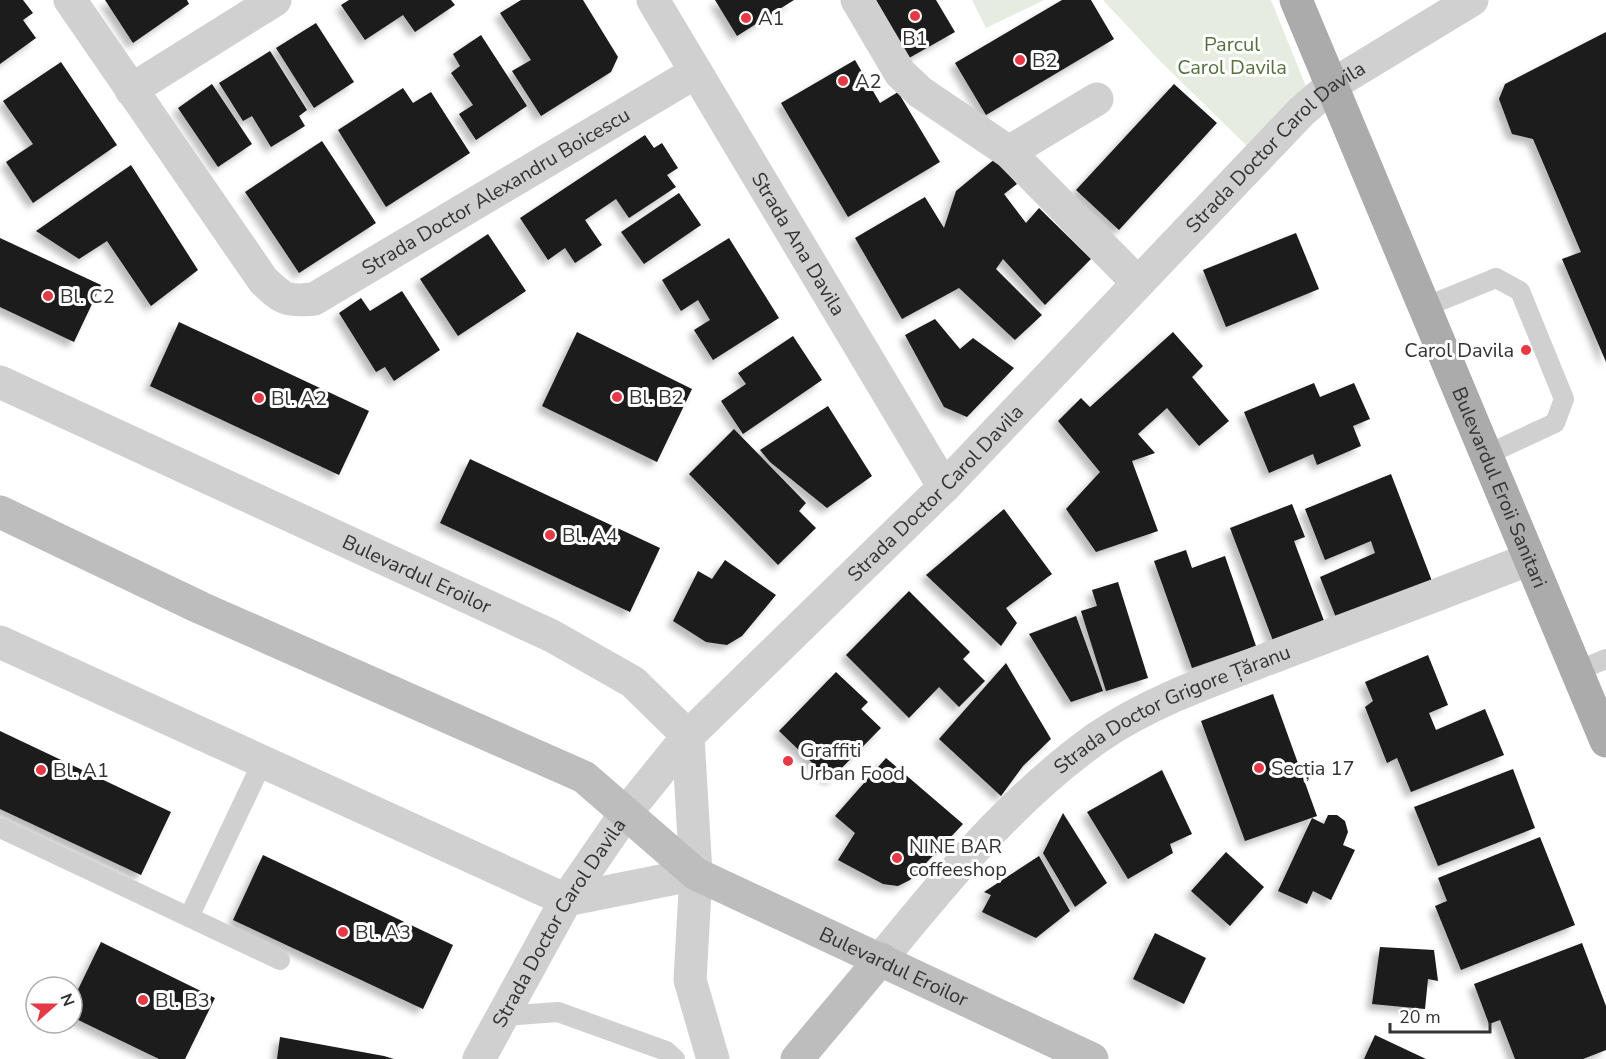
<svg xmlns="http://www.w3.org/2000/svg" width="1606" height="1059" font-family="'Nunito Sans',sans-serif">
<style>
.green{fill:#e6ecdf}
.building{fill:#1a1a1a;filter:url(#shadow)}
.lines{fill:none;stroke-linecap:round;stroke-linejoin:round}
.service{stroke:#d0d0d0;stroke-width:20}
.minor{stroke:#d0d0d0;stroke-width:33}
.tertiary{stroke:#d0d0d0;stroke-width:33}
.secondary{stroke:#bdbdbd;stroke-width:33}
.primary{stroke:#ababab;stroke-width:33}
.poi-dot{fill:#e63946;stroke:#fff;stroke-width:2}
.labels{text-anchor:middle;stroke-width:6;stroke-linejoin:round;paint-order:stroke}
.poi-label{font-size:20px;fill:#333;stroke:#fff;text-anchor:start}
.park-label{font-size:20px;fill:#56703f;stroke:#fff}
.street-label{font-size:20px;fill:#333;stroke:#fff}
</style>
<defs>
<filter id="shadow"><feDropShadow dx="-5.5" dy="5.5" stdDeviation="3" flood-color="#0004"/></filter>
</defs>
<rect width="100%" height="100%" fill="#fff"/>
<g class="green">
<path d="M 972,0 L 1044,0 L 986,28 Z"/>
<path d="M 1103,0 L 1271,0 L 1307,89 L 1247,146 L 1159,60 Z"/>
</g>
<g class="building">
<path d="M 0,0 L 23,0 L 33,13 L 23,20 L 36,38 L 0,64 Z"/>
<path d="M 105,0 L 187,0 L 189,4 L 133,43 Z"/>
<path d="M 349,0 L 451,0 L 455,5 L 415,32 L 403,15 L 365,40 L 341,5 Z"/>
<path d="M 521,0 L 583,0 L 618,57 L 611,72 L 541,116 L 512,71 L 531,60 L 500,13 Z"/>
<path d="M 715,0 L 794,0 L 737,36 Z"/>
<path d="M 876,0 L 936,0 L 955,32 L 909,58 Z"/>
<path d="M 1062,0 L 1091,0 L 1114,39 L 986,115 L 955,63 Z"/>
<path d="M 316,23 L 354,82 L 314,108 L 276,48 Z"/>
<path d="M 1606,32 L 1606,362 L 1562,259 L 1581,252 L 1533,139 L 1512,134 L 1499,99 L 1505,84 Z"/>
<path d="M 481,35 L 527,106 L 476,140 L 459,114 L 473,105 L 451,73 L 460,66 L 453,54 Z"/>
<path d="M 270,51 L 307,110 L 299,116 L 305,126 L 271,147 L 252,116 L 243,121 L 219,83 Z"/>
<path d="M 855,60 L 880,103 L 898,92 L 940,162 L 848,217 L 781,103 Z"/>
<path d="M 61,62 L 117,145 L 33,203 L 6,162 L 33,144 L 3,101 Z"/>
<path d="M 212,84 L 252,144 L 218,167 L 178,108 Z"/>
<path d="M 1174,84 L 1217,123 L 1119,230 L 1076,190 Z"/>
<path d="M 403,88 L 413,103 L 431,92 L 470,153 L 386,207 L 338,130 Z"/>
<path d="M 645,135 L 654,148 L 662,143 L 678,168 L 667,175 L 676,187 L 629,218 L 616,199 L 585,220 L 602,245 L 575,263 L 565,248 L 548,260 L 520,218 Z"/>
<path d="M 322,141 L 376,223 L 299,273 L 245,192 Z"/>
<path d="M 996,158 L 1017,184 L 1004,194 L 1026,223 L 1039,208 L 1091,259 L 1045,305 L 1003,259 L 996,269 L 1042,315 L 1015,340 L 959,288 L 902,319 L 855,238 L 925,197 L 944,228 L 956,191 Z"/>
<path d="M 131,165 L 198,270 L 151,306 L 107,241 L 79,259 L 36,231 Z"/>
<path d="M 679,193 L 701,225 L 644,264 L 621,232 Z"/>
<path d="M 1296,233 L 1319,289 L 1226,327 L 1203,270 Z"/>
<path d="M 488,234 L 526,291 L 458,336 L 420,279 Z"/>
<path d="M 0,238 L 101,285 L 74,342 L 0,307 Z"/>
<path d="M 729,238 L 779,318 L 713,360 L 694,330 L 710,320 L 698,300 L 681,311 L 662,280 Z"/>
<path d="M 402,291 L 440,350 L 394,381 L 385,367 L 376,372 L 339,313 L 361,298 L 370,311 Z"/>
<path d="M 935,319 L 960,349 L 973,338 L 1014,368 L 967,417 L 944,407 L 905,335 Z"/>
<path d="M 179,322 L 369,411 L 339,475 L 150,386 Z"/>
<path d="M 577,332 L 692,389 L 657,462 L 542,406 Z"/>
<path d="M 1173,332 L 1203,366 L 1192,377 L 1229,421 L 1199,446 L 1167,408 L 1138,434 L 1155,453 L 1132,461 L 1158,531 L 1096,552 L 1066,509 L 1100,472 L 1058,421 L 1081,398 L 1090,407 Z"/>
<path d="M 793,336 L 822,380 L 743,434 L 721,401 L 746,384 L 738,373 Z"/>
<path d="M 1314,383 L 1320,397 L 1354,383 L 1370,419 L 1353,426 L 1361,446 L 1317,465 L 1313,454 L 1269,473 L 1244,412 Z"/>
<path d="M 828,406 L 872,476 L 827,508 L 770,462 L 760,450 Z"/>
<path d="M 734,429 L 806,503 L 799,511 L 816,528 L 778,565 L 689,474 Z"/>
<path d="M 470,459 L 660,548 L 630,612 L 440,523 Z"/>
<path d="M 1391,474 L 1432,581 L 1337,620 L 1320,577 L 1375,553 L 1371,541 L 1325,560 L 1305,509 Z"/>
<path d="M 1292,504 L 1305,537 L 1294,541 L 1326,626 L 1275,646 L 1230,528 Z"/>
<path d="M 1004,509 L 1052,574 L 1006,608 L 1017,623 L 1001,646 L 926,575 Z"/>
<path d="M 1186,550 L 1192,568 L 1225,556 L 1256,646 L 1192,668 L 1154,561 Z"/>
<path d="M 725,560 L 776,595 L 742,636 L 727,645 L 706,642 L 673,621 L 698,571 L 712,579 Z"/>
<path d="M 1118,582 L 1148,678 L 1106,691 L 1081,611 L 1097,606 L 1092,590 Z"/>
<path d="M 909,591 L 970,652 L 963,659 L 985,681 L 959,707 L 939,687 L 909,718 L 846,655 Z"/>
<path d="M 1076,616 L 1103,691 L 1071,702 L 1029,634 Z"/>
<path d="M 1428,655 L 1448,705 L 1429,713 L 1436,730 L 1485,709 L 1504,755 L 1411,792 L 1397,758 L 1387,763 L 1365,707 L 1373,701 L 1365,682 Z"/>
<path d="M 1006,663 L 1051,739 L 1023,766 L 1001,796 L 939,739 Z"/>
<path d="M 836,672 L 868,702 L 861,709 L 881,728 L 830,780 L 779,731 Z"/>
<path d="M 1273,694 L 1317,816 L 1245,841 L 1201,721 Z"/>
<path d="M 0,731 L 171,812 L 141,875 L 0,809 Z"/>
<path d="M 886,758 L 963,824 L 910,880 L 898,886 L 883,884 L 838,860 L 855,833 L 835,816 Z"/>
<path d="M 1513,769 L 1535,828 L 1438,866 L 1414,807 Z"/>
<path d="M 1162,770 L 1192,834 L 1170,844 L 1173,853 L 1128,879 L 1087,812 Z"/>
<path d="M 1063,813 L 1107,883 L 1075,907 L 1043,853 Z"/>
<path d="M 1328,815 L 1337,815 L 1345,821 L 1348,832 L 1343,845 L 1355,850 L 1331,900 L 1313,891 L 1307,904 L 1278,891 L 1312,818 L 1324,824 Z"/>
<path d="M 1540,837 L 1575,925 L 1461,970 L 1435,906 L 1447,901 L 1438,878 Z"/>
<path d="M 1226,852 L 1264,887 L 1230,926 L 1191,891 Z"/>
<path d="M 263,855 L 453,945 L 423,1009 L 233,920 Z"/>
<path d="M 1039,856 L 1070,911 L 1036,938 L 982,912 L 991,895 L 984,892 Z"/>
<path d="M 1155,933 L 1206,958 L 1184,1004 L 1133,979 Z"/>
<path d="M 101,942 L 215,998 L 185,1059 L 159,1059 L 72,1017 L 72,1002 Z"/>
<path d="M 1582,943 L 1606,1006 L 1606,1050 L 1583,1059 L 1515,1059 L 1500,1020 L 1489,1024 L 1474,984 Z"/>
<path d="M 1380,947 L 1434,950 L 1438,981 L 1428,979 L 1425,1009 L 1372,1004 Z"/>
<path d="M 1375,1035 L 1426,1059 L 1364,1059 Z"/>
<path d="M 280,1037 L 384,1056 L 394,1059 L 277,1059 Z"/>
</g>
<g class="lines">
<g class="service">
<path d="M 1425,307 L 1496,278 L 1520,291 L 1564,399 L 1555,423 L 1486,455"/>
<path d="M 1577,671 L 1606,659"/>
<path d="M 0,828 L 280,960"/>
<path d="M 189,917 L 262,763"/>
<path d="M 503,1016 L 558,1012 L 666,1051 L 675,1059"/>
</g>
<g class="minor">
<path id="s1" d="M 70,0 L 263,280 C 282,299 287,302 314,299 L 696,72"/>
<path id="s2" d="M 653,0 L 944,487"/>
<path d="M 857,0 L 900,73 L 920,92 L 1009,152 L 1138,283"/>
<path d="M 131,90 L 275,0"/>
<path d="M 1009,152 L 1097,99"/>
<path id="s3" d="M 881,959 C 945,880 1014,797 1097,738 C 1152,700 1221,677 1283,653 C 1365,622 1448,591 1530,559"/>
<path id="s4" d="M 479,1059 L 566,900 L 625,814"/>
</g>
<g class="tertiary">
<path id="s5" d="M 0,382 L 552,636 L 633,682 L 688,736 L 696,874 L 690,980 L 713,1059"/>
<path d="M 0,642 L 566,900 L 696,874"/>
<path id="s6" d="M 625,814 L 688,736 L 944,487 L 1301,112 L 1332,85 L 1472,0"/>
</g>
<g class="secondary">
<path id="s7" d="M 0,512 L 201,608 L 584,777 L 696,874 L 1092,1059"/>
<path d="M 797,1059 L 881,959"/>
</g>
<path class="primary" id="s8" d="M 1296,0 L 1606,741"/>
</g>
<g class="poi-dot">
<circle cx="915" cy="16" r="6"/>
<circle cx="746" cy="18" r="6"/>
<circle cx="1020" cy="60" r="6"/>
<circle cx="843" cy="81" r="6"/>
<circle cx="48" cy="296" r="6"/>
<circle cx="1526" cy="350" r="6"/>
<circle cx="617" cy="397" r="6"/>
<circle cx="259" cy="398" r="6"/>
<circle cx="550" cy="535" r="6"/>
<circle cx="788" cy="761" r="6"/>
<circle cx="1259" cy="768" r="6"/>
<circle cx="41" cy="770" r="6"/>
<circle cx="897" cy="858" r="6"/>
<circle cx="343" cy="932" r="6"/>
<circle cx="143" cy="1000" r="6"/>
</g>
<g class="labels">
<g class="poi-label">
<text x="758" y="25">A1</text>
<text x="915" y="45" text-anchor="middle">B1</text>
<text x="1032" y="67">B2</text>
<text x="855" y="88">A2</text>
<text x="60" y="303">Bl. C2</text>
<text x="1514" y="357" text-anchor="end">Carol Davila</text>
<text x="629" y="404">Bl. B2</text>
<text x="271" y="405">Bl. A2</text>
<text x="562" y="542">Bl. A4</text>
<text x="800" y="757">Graffiti<tspan x="800" dy="23">Urban Food</tspan></text>
<text x="1271" y="775">Secția 17</text>
<text x="53" y="777">Bl. A1</text>
<text x="909" y="853">NINE BAR<tspan x="909" dy="23">coffeeshop</tspan></text>
<text x="355" y="939">Bl. A3</text>
<text x="155" y="1007">Bl. B3</text>
</g>
<g class="park-label">
<text x="1232" y="51">Parcul<tspan x="1232" dy="23">Carol Davila</tspan></text>
</g>
<g class="street-label">
<text dy="7" stroke="none"><textPath href="#s6" startOffset="933">Strada Doctor Carol Davila</textPath></text>
<text dy="7" stroke="none"><textPath href="#s1" startOffset="609">Strada Doctor Alexandru Boicescu</textPath></text>
<text dy="7" stroke="none"><textPath href="#s2" startOffset="284">Strada Ana Davila</textPath></text>
<text dy="7" stroke="none"><textPath href="#s8" startOffset="528">Bulevardul Eroii Sanitari</textPath></text>
<text dy="7" stroke="none"><textPath href="#s6" startOffset="447">Strada Doctor Carol Davila</textPath></text>
<text dy="7" stroke="none"><textPath href="#s5" startOffset="459">Bulevardul Eroilor</textPath></text>
<text dy="7" stroke="none"><textPath href="#s3" startOffset="390">Strada Doctor Grigore Țăranu</textPath></text>
<text dy="7" stroke="none"><textPath href="#s4" startOffset="158">Strada Doctor Carol Davila</textPath></text>
<text dy="7" stroke="none"><textPath href="#s7" startOffset="1008">Bulevardul Eroilor</textPath></text>
</g>
</g>
<g transform="translate(54 1005) rotate(69)"><circle r="28" fill="#ffffff" stroke="#adadad" stroke-width="1.5"/>
<path d="M0-4.5L10 22L0 15L-10 22Z" fill="#e63946"/>
<text y="-9" font-size="16" font-weight="bold" text-anchor="middle" fill="#333333">N</text>
</g>
<path d="M1390 1023v9h100v-9" fill="none" stroke="#333333" stroke-width="3"/>
<text x="1399" y="1023" font-size="18" fill="#333333" stroke="#ffffff" stroke-width="4.5" paint-order="stroke">20 m</text>
</svg>
